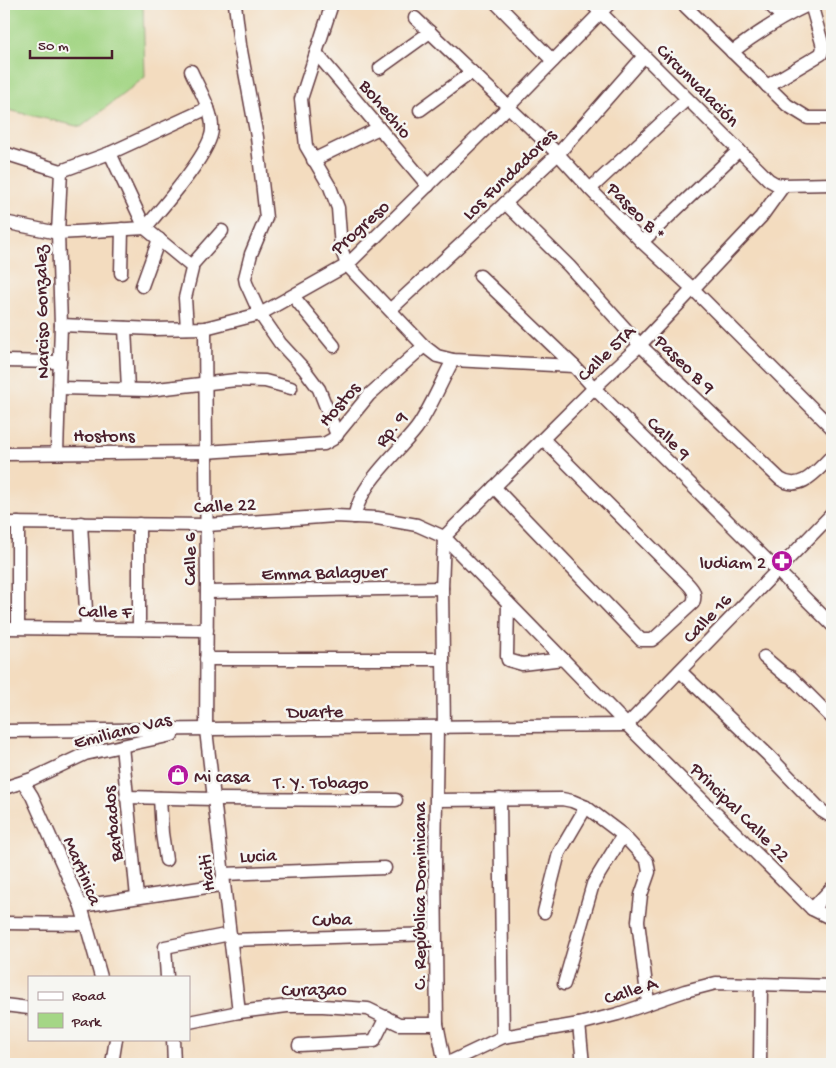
<svg xmlns="http://www.w3.org/2000/svg" width="836" height="1068" font-family="'Gochi Hand',sans-serif">
<style>
.green{fill:#a4d686;stroke:#777a58}
.lines{fill:none;stroke-linecap:round;stroke-linejoin:round}
.minor-casing{stroke:#633b41;stroke-width:15}
.minor{stroke:#fff;stroke-width:12}
.labels{text-anchor:middle;stroke-width:5;stroke-linejoin:round;paint-order:stroke}
.street-label{font-size:19px;fill:#4a1f2b;stroke:#f6f6f2}
.poi-label{font-size:19px;fill:#4a1f2b;stroke:#f6f6f2;text-anchor:end}
</style>
<rect width="100%" height="100%" fill="#f6f6f2"/>
<filter id="ink" filterUnits="userSpaceOnUse"><feTurbulence type="fractalNoise" baseFrequency=".02" numOctaves="2"/><feDisplacementMap in="SourceGraphic" scale="10" xChannelSelector="R" yChannelSelector="G"/><feConvolveMatrix kernelMatrix="1 2 1 2 8 2 1 2 1" color-interpolation-filters="sRGB"/></filter>
<filter id="wash" filterUnits="userSpaceOnUse"><feTurbulence type="fractalNoise" baseFrequency=".0096" numOctaves="4" result="noise"/><feDisplacementMap in="SourceGraphic" scale="20" xChannelSelector="R" yChannelSelector="G"/><feGaussianBlur stdDeviation="1.12" result="paint"/><feColorMatrix in="noise" values="0 0 0 0 0 0 0 0 0 0 0 0 0 0 0 0 0 1.4 0 .05"/><feComposite in="paint" operator="in"/></filter>
<g filter="url(#wash)">
<rect width="100%" height="100%" fill="#f3dcbf"/>
<path class="green" d="M 4,4 L 143,4 L 145,77 L 81,127 L 4,109 Z"/>
</g>
<g filter="url(#ink)">
<g class="lines">
<g class="minor-casing">
<g id="minor">
<path d="M 235,4 L 240,45 L 257,137 L 266,218 L 251,254 L 245,278 L 246,283 L 260,314 L 280,343 L 304,369 L 319,389 L 337,435"/>
<path d="M 332,4 L 301,99 L 306,146 L 330,187 L 338,208 L 341,248 L 347,265 L 424,346 L 437,356 L 453,360 L 574,366"/>
<path d="M 497,4 L 553,61"/>
<path d="M 592,4 L 769,180 L 776,184 L 784,185 L 832,184"/>
<path d="M 683,4 L 787,105 L 808,118 L 832,118"/>
<path d="M 769,4 L 782,17"/>
<path d="M 415,18 L 558,154 L 590,189 L 642,242 L 693,289 L 832,428"/>
<path d="M 732,52 C 757,33 782,17 810,4"/>
<path d="M 317,54 L 428,186"/>
<path d="M 380,68 L 430,32"/>
<path d="M 767,86 L 821,54 L 823,48 L 822,43 L 811,4"/>
<path d="M 420,110 L 472,72"/>
<path d="M 4,153 L 61,171 L 110,153 L 208,108"/>
<path d="M 110,153 L 145,228 L 191,266 L 192,269 L 185,298 L 187,328"/>
<path d="M 313,160 L 379,128"/>
<path d="M 590,189 L 687,99"/>
<path d="M 505,203 L 569,266 L 640,345 L 780,479 C 801,493 817,470 832,456"/>
<path d="M 4,222 L 58,233 L 145,228 C 161,209 212,152 212,129 C 213,111 198,87 191,71"/>
<path d="M 642,242 L 739,150"/>
<path d="M 191,266 L 222,231"/>
<path d="M 121,273 L 122,229"/>
<path d="M 480,276 L 574,366 L 594,388 L 832,625"/>
<path d="M 142,286 L 159,239"/>
<path d="M 293,296 L 334,346"/>
<path d="M 390,310 L 558,154 L 644,56"/>
<path d="M 61,325 L 154,329 L 205,328 L 260,314 L 347,265 L 508,107 L 609,4"/>
<path d="M 125,328 L 128,389"/>
<path d="M 205,328 L 207,584 L 206,730 L 239,1012"/>
<path d="M 4,361 L 60,362"/>
<path d="M 59,388 L 148,390 L 236,380 L 265,381 L 291,388"/>
<path d="M 57,453 L 61,325 L 58,233 L 61,171"/>
<path d="M 4,454 L 205,452 L 324,444 L 333,439 L 369,395 L 424,346"/>
<path d="M 494,487 L 641,640 L 652,640 L 656,637 L 693,603 C 697,593 692,588 685,581 L 543,439"/>
<path d="M 354,517 C 363,480 393,458 416,429 C 429,412 442,380 453,360"/>
<path d="M 4,523 L 207,525 L 335,516 L 377,518 L 400,522 L 417,525 L 444,537 L 627,725 L 812,909 L 832,919"/>
<path d="M 81,523 L 87,628"/>
<path d="M 139,524 L 139,629"/>
<path d="M 444,537 L 594,388 L 640,345 L 761,217 L 784,185"/>
<path d="M 207,592 L 442,588"/>
<path d="M 508,603 L 507,656 L 508,660 L 522,664 L 563,659"/>
<path d="M 18,627 L 18,523"/>
<path d="M 4,628 L 207,630"/>
<path d="M 764,657 L 784,674 L 791,677 L 832,718"/>
<path d="M 206,659 L 443,659"/>
<path d="M 680,671 L 768,755 L 822,811 L 830,816 L 832,815"/>
<path d="M 627,725 L 832,514"/>
<path d="M 437,728 L 435,866 L 437,1024 L 445,1064"/>
<path d="M 444,728 L 442,588 L 444,537"/>
<path d="M 4,731 L 627,725"/>
<path d="M 122,746 L 137,897"/>
<path d="M 23,782 L 32,796 L 81,906 L 101,977"/>
<path d="M 4,788 L 32,779 L 85,754 L 172,735"/>
<path d="M 126,797 L 214,799 L 396,800"/>
<path d="M 160,798 L 162,833 L 166,860"/>
<path d="M 500,799 L 503,1037"/>
<path d="M 437,800 L 562,799 L 572,801 L 586,807 L 623,835 L 647,861 L 649,872 L 641,895 L 638,921 L 648,1002"/>
<path d="M 224,874 L 385,868"/>
<path d="M 81,906 L 220,885 L 224,874"/>
<path d="M 812,909 L 832,888"/>
<path d="M 544,912 L 559,853 L 586,807"/>
<path d="M 4,923 L 86,924"/>
<path d="M 231,940 L 435,934"/>
<path d="M 167,977 L 165,947 L 230,934"/>
<path d="M 564,984 L 593,884 L 623,835"/>
<path d="M 4,1005 L 29,1008"/>
<path d="M 189,1022 L 239,1012 L 287,1006 L 323,1006 L 368,1009 L 399,1024 L 437,1024"/>
<path d="M 579,1024 L 583,1064"/>
<path d="M 173,1039 L 174,1064"/>
<path d="M 299,1045 L 374,1041 L 386,1017"/>
<path d="M 112,1064 L 116,1039"/>
<path d="M 446,1064 L 503,1037 L 579,1024 L 618,1014 L 685,991 L 716,983 L 832,986"/>
<path d="M 760,1064 L 761,985"/>
</g>
</g>
<use href="#minor" class="minor"/>
</g>
</g>
<defs>
<g id="pharmacy-disc" transform="scale(1.125)"><circle r="9.5" fill="#b5179e" stroke="#f6f6f2"/><path d="M-2-6h4v4h4v4h-4v4h-4v-4h-4v-4h4Z" fill="#fff"/></g>
<g id="shop-disc" transform="scale(1.125)"><circle r="9.5" fill="#b5179e" stroke="#f6f6f2"/><path d="M-5-2.5h2.3a2.7 3.5 0 0 1 5.4 0H5L5.5 6h-11ZM-1.5-2.5h3a1.5 2.3 0 0 0-3 0Z" fill="#fff"/></g>
</defs>
<g fill-rule="evenodd">
<use href="#pharmacy-disc" x="782" y="561"/>
<use href="#shop-disc" x="178" y="775"/>
</g>
<g class="labels">
<g class="street-label">
<text transform="translate(699 84) rotate(45)" y="7">Circunvalación</text>
<text transform="translate(387 108) rotate(50)" y="7">Bohechio</text>
<text transform="translate(508 173) rotate(-44)" y="7">Los Fundadores</text>
<text transform="translate(637 210) rotate(45)" y="7">Paseo B *</text>
<text transform="translate(359 226) rotate(-42)" y="7">Progreso</text>
<text transform="translate(40 312) rotate(-91)" y="7">Narciso Gonzalez</text>
<text transform="translate(605 352) rotate(-44)" y="7">Calle 5TA</text>
<text transform="translate(686 363) rotate(44)" y="7">Paseo B 9</text>
<text transform="translate(338 403) rotate(-49)" y="7">Hostos</text>
<text transform="translate(390 428) rotate(-51)" y="7">Rp. 9</text>
<text x="104" y="441">Hostons</text>
<text transform="translate(670 437) rotate(45)" y="7">Calle 9</text>
<text transform="translate(225 504) rotate(-3)" y="7">Calle 22</text>
<text transform="translate(188 559) rotate(-90)" y="7">Calle 6</text>
<text transform="translate(324 571) rotate(-1)" y="7">Emma Balaguer</text>
<text transform="translate(105 610) rotate(1)" y="7">Calle F</text>
<text transform="translate(706 617) rotate(-46)" y="7">Calle 16</text>
<text transform="translate(315 710) rotate(-1)" y="7">Duarte</text>
<text transform="translate(122 729) rotate(-14)" y="7">Emiliano Vas</text>
<text x="321" y="788">T. Y. Tobago</text>
<text transform="translate(741 811) rotate(45)" y="7">Principal Calle 22</text>
<text transform="translate(111 824) rotate(-96)" y="7">Barbados</text>
<text transform="translate(258 854) rotate(-2)" y="7">Lucia</text>
<text transform="translate(84 870) rotate(67)" y="7">Martinica</text>
<text transform="translate(205 873) rotate(-97)" y="7">Haiti</text>
<text transform="translate(418 896) rotate(-90)" y="7">C. República Dominicana</text>
<text transform="translate(332 918) rotate(-2)" y="7">Cuba</text>
<text transform="translate(314 988) rotate(-1)" y="7">Curazao</text>
<text transform="translate(630 989) rotate(-18)" y="7">Calle A</text>
</g>
<g class="poi-label">
<text x="766" y="568">ludiam 2</text>
<text x="194" y="782" text-anchor="start">Mi casa</text>
</g>
</g>
<rect width="836" height="1068" fill="none" stroke="#f6f6f2" stroke-width="20"/>
<rect x="28" y="976" width="162" height="65" fill="#f6f6f2" stroke="#b1a0a2"/>
<rect x="38" y="992" width="25" height="8" fill="#ffffff" stroke="#b1a0a2"/>
<text x="72" y="1000" font-size="15" fill="#4a1f2b">Road</text>
<rect x="38" y="1013" width="25" height="15" fill="#a4d686" stroke="#b1a0a2"/>
<text x="72" y="1026" font-size="15" fill="#4a1f2b">Park</text>
<path d="M30 50v8h82v-8" fill="none" stroke="#4a1f2b" stroke-width="2.5"/>
<text x="38" y="50" font-size="15" fill="#4a1f2b" stroke="#f6f6f2" stroke-width="4" paint-order="stroke">50 m</text>
</svg>
